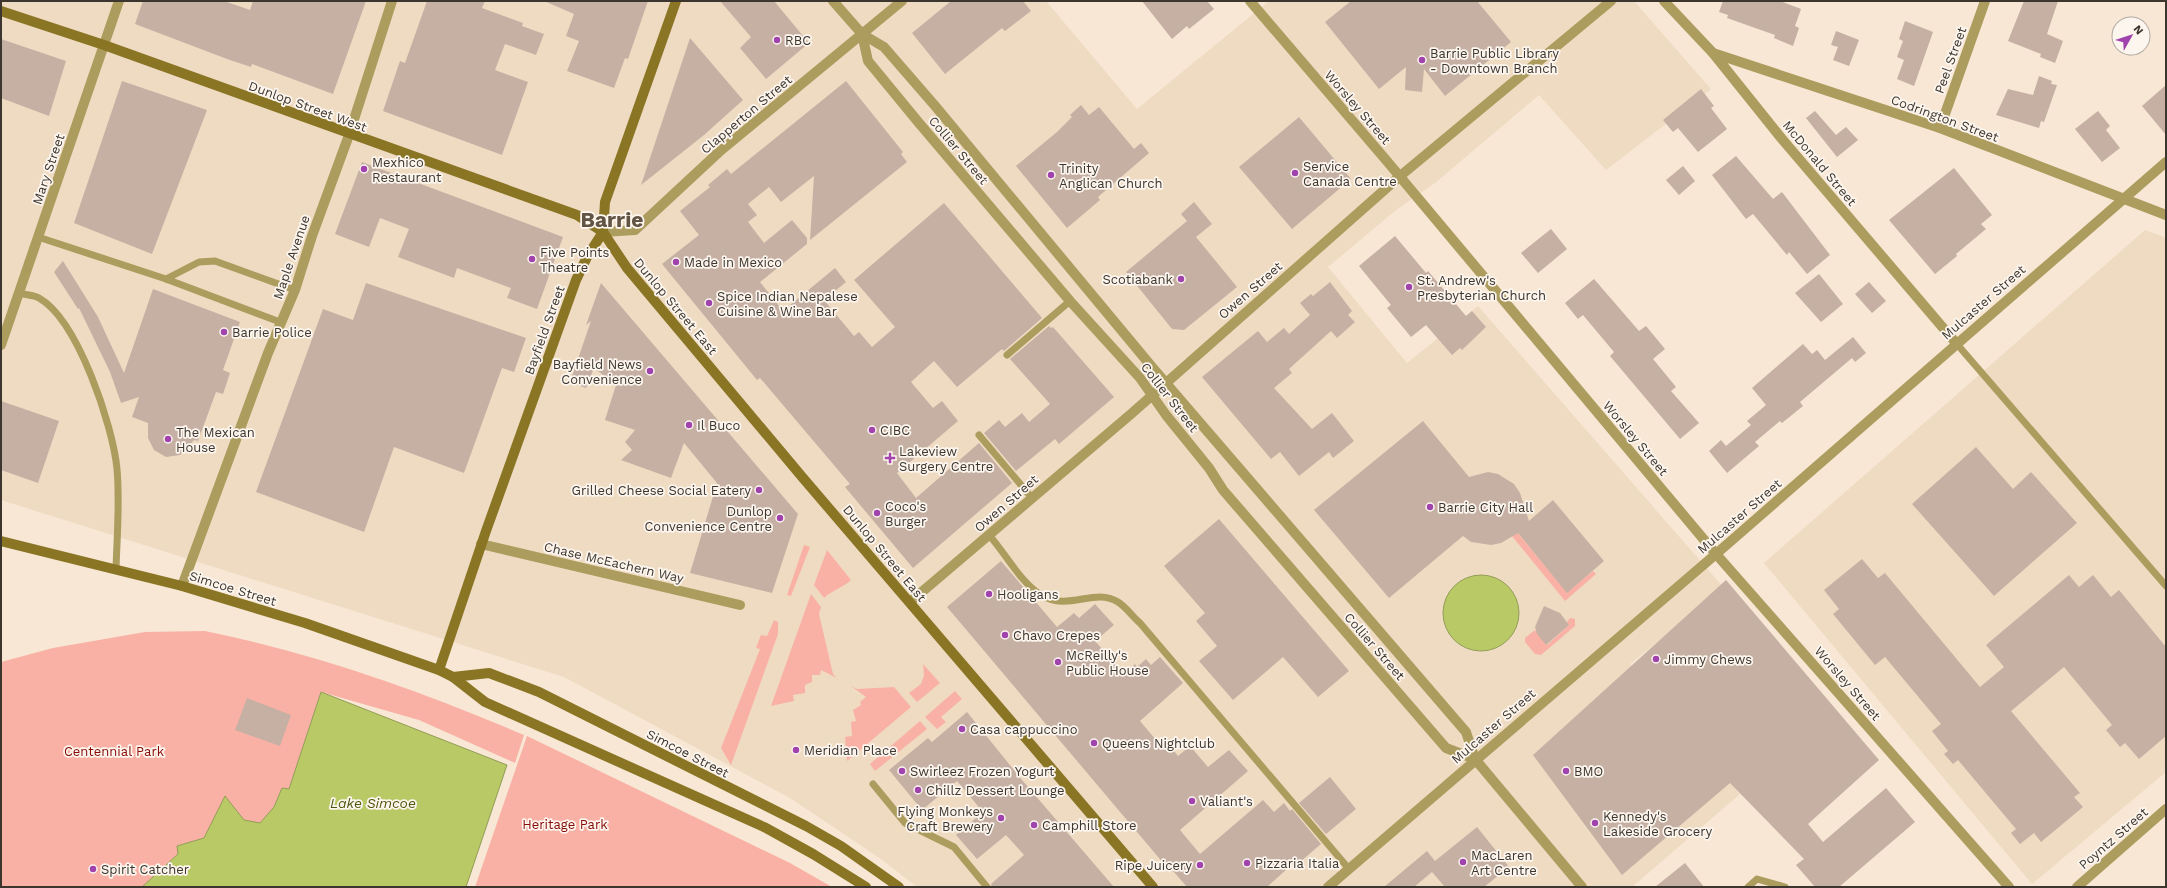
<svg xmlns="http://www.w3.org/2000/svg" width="2167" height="888" font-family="'Work Sans',sans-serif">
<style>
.built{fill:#efdbc2}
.green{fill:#fab1a5}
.water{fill:#b8c966;stroke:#939d56}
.building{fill:#c6b0a4}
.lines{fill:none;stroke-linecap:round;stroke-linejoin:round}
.service{stroke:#ac9c5e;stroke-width:7}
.minor{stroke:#ac9c5e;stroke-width:10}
.tertiary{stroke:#ac9c5e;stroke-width:10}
.secondary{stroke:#897524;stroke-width:10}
.poi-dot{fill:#a043ad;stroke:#fdf6ef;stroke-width:1.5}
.labels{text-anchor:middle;stroke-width:3.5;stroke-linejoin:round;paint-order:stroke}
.poi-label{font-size:13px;fill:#3c362f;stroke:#fdf6ef;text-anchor:start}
.street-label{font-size:13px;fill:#3c362f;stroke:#fdf6ef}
.park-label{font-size:13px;fill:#870a06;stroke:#fdf6ef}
.water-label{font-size:14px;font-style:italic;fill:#4e580e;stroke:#fdf6ef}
.town-label{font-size:21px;font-weight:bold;fill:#615444;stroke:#fdf6ef}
</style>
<rect width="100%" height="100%" fill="#f7e7d4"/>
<g class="built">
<path d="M 1,1 L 1046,1 L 1137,109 L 1269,1 L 1634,1 L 1711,89 L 1606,170 L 1539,95 L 1435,183 L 1396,210 L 1328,267 L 1407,363 L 1478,306 L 1724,588 L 1630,664 L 1740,794 L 1632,887 L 917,887 L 881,859 L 790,798 L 564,677 L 1,500 Z"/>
<path d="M 2145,230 L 2166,238 L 2166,772 L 2032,884 L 1764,563 Z"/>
</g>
<g class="green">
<path d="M 1516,531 L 1567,592 L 1593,571 L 1596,574 L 1565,601 L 1512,536 Z"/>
<path d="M 804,545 L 810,547 L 791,596 L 787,595 Z"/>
<path d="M 827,550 L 851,580 C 843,588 832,590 824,598 L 814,585 Z"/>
<path d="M 811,594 L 821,607 L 819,614 L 833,674 L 837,678 L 821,670 L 820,675 L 812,675 L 812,682 L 805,685 L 805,693 L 793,695 L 794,701 L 771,706 Z"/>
<path d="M 1570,618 L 1575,619 L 1575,626 L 1541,655 L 1535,654 L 1525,642 L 1525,638 L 1535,630 L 1547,645 L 1569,625 L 1567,622 Z"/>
<path d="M 774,620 L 778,622 L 778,634 L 731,765 L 721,748 L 760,649 L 756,648 L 761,635 L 767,636 Z"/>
<path d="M 205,631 C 315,653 421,691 524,735 L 515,763 L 419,720 L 321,692 L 289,789 L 282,788 L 274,807 L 260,824 L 244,820 L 204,838 L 177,846 L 178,854 L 142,887 L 1,887 L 1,662 L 53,648 L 145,632 Z"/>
<path d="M 923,664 L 940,683 L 917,702 L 909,693 L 921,684 L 924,675 Z"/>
<path d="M 851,686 L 857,689 L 894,687 L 911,707 L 847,761 L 845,737 L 852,736 L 851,722 L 856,721 L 853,710 L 861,705 L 860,702 L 866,697 Z"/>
<path d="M 955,691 L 962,699 L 941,717 L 946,722 L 937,729 L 925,717 Z"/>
<path d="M 920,721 L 927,729 L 875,771 L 870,764 Z"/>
<path d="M 527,736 L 790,863 L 832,887 L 475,887 Z"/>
</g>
<g class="water">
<circle cx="1481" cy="613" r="38"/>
<path d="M 321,692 L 507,765 L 466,887 L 142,887 L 178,854 L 177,846 L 204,838 L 225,796 L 244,820 L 260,823 L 274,807 L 282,788 L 289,789 Z"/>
</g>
<g class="building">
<path d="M 143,1 L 224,1 L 250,10 L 253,1 L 366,1 L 333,94 L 252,64 L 251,67 L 227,59 L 135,24 Z"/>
<path d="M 427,1 L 485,1 L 482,8 L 523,23 L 522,26 L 544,34 L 536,55 L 505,44 L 495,70 L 528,82 L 502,155 L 383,111 L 400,61 L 405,63 Z"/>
<path d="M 544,1 L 648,1 L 628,59 L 625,58 L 614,88 L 567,71 L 579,41 L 566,36 L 574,14 Z"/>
<path d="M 720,1 L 774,1 L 809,43 L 766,79 L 740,48 L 751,37 Z"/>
<path d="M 951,1 L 1023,1 L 1031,11 L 1005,31 L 1002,28 L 945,74 L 912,33 Z"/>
<path d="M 1142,1 L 1207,1 L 1214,9 L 1189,29 L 1187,26 L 1172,39 Z"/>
<path d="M 1351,1 L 1477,1 L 1511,42 L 1445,96 L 1424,69 L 1422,92 L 1405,90 L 1406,67 L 1379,89 L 1325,22 Z"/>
<path d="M 1723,1 L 1780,1 L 1801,9 L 1795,26 L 1799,28 L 1793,46 L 1774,38 L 1775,35 L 1727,18 L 1728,15 L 1719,12 Z"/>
<path d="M 2024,1 L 2058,1 L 2047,34 L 2063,41 L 2055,63 L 2040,57 L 2041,54 L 2008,41 Z"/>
<path d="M 1905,21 L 1933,32 L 1914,86 L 1897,79 L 1904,60 L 1897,57 L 1903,41 L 1899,39 Z"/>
<path d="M 1836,31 L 1859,40 L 1849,66 L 1833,60 L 1838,47 L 1831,45 Z"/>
<path d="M 690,38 L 743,100 L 704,135 L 641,185 Z"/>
<path d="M 1,39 L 66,61 L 49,116 L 1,98 Z"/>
<path d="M 2039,76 L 2052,81 L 2051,84 L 2057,85 L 2044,122 L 2041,121 L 2039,128 L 1996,115 L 2008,89 L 2033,95 Z"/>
<path d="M 122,81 L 207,110 L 152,254 L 74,223 Z"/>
<path d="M 846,81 L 903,152 L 901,154 L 907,162 L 810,240 L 814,176 L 781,202 L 769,187 L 748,204 L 757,215 L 748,222 L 764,243 L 792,220 L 807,238 L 807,244 L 760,282 L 783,311 L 835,268 L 846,282 L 824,300 L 854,336 L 859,332 L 872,347 L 895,327 L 854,280 L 944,203 L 1042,318 L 1004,351 L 1002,349 L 957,387 L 934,361 L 911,382 L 933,408 L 942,401 L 958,421 L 897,473 L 916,498 L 979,443 L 1012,483 L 913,568 L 845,487 L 850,484 L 760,378 L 757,380 L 662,264 L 699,235 L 680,211 L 710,187 L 708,185 L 727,169 L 731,174 Z"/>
<path d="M 2166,85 L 2166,135 L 2142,106 Z"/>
<path d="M 1701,89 L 1714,106 L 1711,108 L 1727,129 L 1698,152 L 1678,128 L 1673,132 L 1663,120 Z"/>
<path d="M 1081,105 L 1089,115 L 1099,107 L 1134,149 L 1141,143 L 1149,153 L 1098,197 L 1100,200 L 1067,228 L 1016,166 L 1057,132 L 1072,117 L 1070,115 Z"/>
<path d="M 1815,111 L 1836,135 L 1846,127 L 1858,140 L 1837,157 L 1806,118 Z"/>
<path d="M 2098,111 L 2110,126 L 2106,130 L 2120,148 L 2102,162 L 2075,129 Z"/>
<path d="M 1299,117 L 1351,179 L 1292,229 L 1239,167 Z"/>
<path d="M 1736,156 L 1773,199 L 1782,192 L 1830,255 L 1807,274 L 1789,252 L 1787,255 L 1753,214 L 1746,219 L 1712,175 Z"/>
<path d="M 362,162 L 563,237 L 537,309 L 507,298 L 511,288 L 457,268 L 454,278 L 398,257 L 409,229 L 380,218 L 369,247 L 335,234 Z"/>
<path d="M 1683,166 L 1695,181 L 1679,195 L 1666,180 Z"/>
<path d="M 1954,168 L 1992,215 L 1981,224 L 1986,229 L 1956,254 L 1957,256 L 1935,274 L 1889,220 Z"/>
<path d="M 1194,202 L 1212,224 L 1196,237 L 1237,287 L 1184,330 L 1172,329 L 1126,272 L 1187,221 L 1181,214 Z"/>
<path d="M 1551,229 L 1567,249 L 1538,273 L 1521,253 Z"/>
<path d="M 1395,236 L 1426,273 L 1428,271 L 1466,316 L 1472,311 L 1486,327 L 1462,350 L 1460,348 L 1452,355 L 1426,325 L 1411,337 L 1387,308 L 1391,305 L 1359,266 Z"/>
<path d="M 63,261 L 98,317 L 124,373 L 153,289 L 240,322 L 223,370 L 230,373 L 223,394 L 216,392 L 198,441 L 194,440 L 180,455 L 166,457 L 154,450 L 148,438 L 148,423 L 132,417 L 139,397 L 121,403 L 110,372 L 79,308 L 78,309 L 54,272 Z"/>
<path d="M 1819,274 L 1843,304 L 1821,322 L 1795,293 Z"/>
<path d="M 1594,279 L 1639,331 L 1646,326 L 1665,349 L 1653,359 L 1676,387 L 1671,391 L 1699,423 L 1680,439 L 1610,356 L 1614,352 L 1583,315 L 1578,319 L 1565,303 Z"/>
<path d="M 1330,282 L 1352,311 L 1348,315 L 1355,322 L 1337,338 L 1331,331 L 1289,369 L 1292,373 L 1274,388 L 1312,429 L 1332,413 L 1354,441 L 1333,458 L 1329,452 L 1299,476 L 1280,452 L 1271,459 L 1202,377 L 1258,331 L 1267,342 L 1284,328 L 1289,334 L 1310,315 L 1300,303 L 1311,294 L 1313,296 Z"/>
<path d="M 1869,282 L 1886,301 L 1872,313 L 1855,294 Z"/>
<path d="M 366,283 L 526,338 L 514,372 L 502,368 L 464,473 L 394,447 L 364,532 L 256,492 L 323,309 L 353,320 Z"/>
<path d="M 601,283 L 798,514 L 772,593 L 690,573 L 717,483 L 684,443 L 671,478 L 621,460 L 632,450 L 625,442 L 635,430 L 605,420 L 616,385 L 594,368 L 586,388 L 570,382 L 591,321 L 586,325 Z"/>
<path d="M 1049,326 L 1051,328 L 1053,327 L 1114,397 L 1059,444 L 1055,439 L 1016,471 L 984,433 L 999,420 L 1005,427 L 1022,413 L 1029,422 L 1050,404 L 1010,359 Z"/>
<path d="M 1853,337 L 1866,353 L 1855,362 L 1852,358 L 1800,402 L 1803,406 L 1782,423 L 1780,421 L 1755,442 L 1759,446 L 1727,473 L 1709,451 L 1721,440 L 1726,446 L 1751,425 L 1747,421 L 1766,405 L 1752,388 L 1803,344 L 1812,354 L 1817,350 L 1825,360 Z"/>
<path d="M 1,401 L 59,421 L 38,483 L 1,470 Z"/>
<path d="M 1423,421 L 1469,477 L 1488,472 L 1498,474 L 1514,484 L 1520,493 L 1529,521 L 1553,500 L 1604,561 L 1567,593 L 1518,533 L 1501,543 L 1491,545 L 1471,542 L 1463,536 L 1389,598 L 1314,510 Z"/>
<path d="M 1976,447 L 2013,489 L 2031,472 L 2077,523 L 1994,596 L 1912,504 Z"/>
<path d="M 1219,519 L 1349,671 L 1318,697 L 1283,657 L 1233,700 L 1199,661 L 1217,646 L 1196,621 L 1205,613 L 1164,566 Z"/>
<path d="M 1862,559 L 1878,578 L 1885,573 L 1980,687 L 2004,667 L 1986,645 L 2069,575 L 2079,587 L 2093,575 L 2111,597 L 2119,590 L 2166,647 L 2166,736 L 2139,759 L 2125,743 L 2120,747 L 2106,730 L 2112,725 L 2064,667 L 2011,711 L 2080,793 L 2074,797 L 2083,807 L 2041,842 L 2034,833 L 2020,844 L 2011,833 L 2016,829 L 1958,760 L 1953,764 L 1944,754 L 1948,751 L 1932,731 L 1941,724 L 1885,657 L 1875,665 L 1833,614 L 1839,609 L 1824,590 Z"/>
<path d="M 1001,561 L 1057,627 L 1074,613 L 1079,618 L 1095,604 L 1114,625 L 1095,641 L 1124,674 L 1135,664 L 1137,667 L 1146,659 L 1151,665 L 1160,657 L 1183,683 L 1140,721 L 1162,747 L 1167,742 L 1178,756 L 1190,746 L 1208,767 L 1229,750 L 1248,771 L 1180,830 L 1200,854 L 1263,800 L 1274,812 L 1284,803 L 1290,811 L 1292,809 L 1321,844 L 1300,862 L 1297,860 L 1267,887 L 1187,887 L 1166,863 L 1164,864 L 947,607 Z"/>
<path d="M 1726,580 L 1879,760 L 1808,824 L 1823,842 L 1886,788 L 1915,822 L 1839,887 L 1815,887 L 1796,865 L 1804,859 L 1730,783 L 1622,875 L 1533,755 Z"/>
<path d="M 1544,606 L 1560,613 L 1569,625 L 1546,645 L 1537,634 L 1535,627 Z"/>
<path d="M 247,698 L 291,715 L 280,746 L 235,730 Z"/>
<path d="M 967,712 L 1022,780 L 1114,887 L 992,887 L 991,884 L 1024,855 L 1006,835 L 977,859 L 956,835 L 983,812 L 957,781 L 922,810 L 889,770 L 928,738 L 932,742 Z"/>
<path d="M 1330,777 L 1356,809 L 1326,834 L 1299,803 Z"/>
<path d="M 1477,827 L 1509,867 L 1484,887 L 1445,887 L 1432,872 L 1414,887 L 1384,887 L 1427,851 L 1435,861 Z"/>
<path d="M 1685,863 L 1704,887 L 1655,887 Z"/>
</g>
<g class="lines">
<g class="service">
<path d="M 38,237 L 166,279 L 280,322"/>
<path d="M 166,279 L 199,262 L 215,261 L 295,290"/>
<path d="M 19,293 C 25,295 34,295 39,298 C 78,320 113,426 117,469 C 120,502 117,536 116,569"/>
<path d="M 1956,343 L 2166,586"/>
<path d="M 1007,355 L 1070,301"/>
<path d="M 979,435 L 1032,498"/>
<path d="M 989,535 C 1006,554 1020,582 1041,595 C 1069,612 1094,587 1118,602 C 1126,607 1133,617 1140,623 L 1349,869"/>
<path d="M 873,784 L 905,823 L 954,847 L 987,887"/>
<path d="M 1748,887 L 1757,879 L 1785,887"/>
</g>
<g class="minor">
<path d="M 1250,1 L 1386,160 L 1716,554 L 2009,887"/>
<path d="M 1664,1 L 1713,53 L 1782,139 L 1956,343"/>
<path d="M 1713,53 L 1940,128 L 2166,215"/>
<path d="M 1940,128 L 1985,1"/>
<path d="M 603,232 L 635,230 L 719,152 L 902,1"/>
<path d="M 1,345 L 119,1"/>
<path d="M 481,544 L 740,605"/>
<path d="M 182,586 L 268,353 L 295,290 L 312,236 L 349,135 L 392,1"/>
<path d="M 910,602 L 1131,414 L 1399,177 L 1611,1"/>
<path d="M 2077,887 L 2166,809"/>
</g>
<g class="tertiary">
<path d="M 833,1 L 862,34 L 884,47 L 936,107 L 1152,367 L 1466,732 L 1475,759 L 1582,887"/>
<path d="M 862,34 L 868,61 L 919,123 L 1070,301 L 1140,378 L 1166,415 L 1209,468 L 1223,490 L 1446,748 L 1475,759"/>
<path d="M 1328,887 L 1716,554 L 2166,162"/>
</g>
<g class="secondary">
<path d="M 1,11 L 104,45 L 577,215 L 603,232 L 627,268 L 803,478 L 1153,887"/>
<path d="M 1,541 L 182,586 L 305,623 L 439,670 L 453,677 L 485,702 L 764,827 L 813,854 L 866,887"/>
<path d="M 439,670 L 486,531 L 576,280 L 587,257 L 603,232 L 605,202 L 676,1"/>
<path d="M 453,677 L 489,673 L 539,692 L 806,826 L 841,846 L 899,887"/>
</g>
</g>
<g class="poi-dot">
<circle cx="777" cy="40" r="4"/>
<circle cx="1422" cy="60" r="4"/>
<circle cx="364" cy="169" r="4"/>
<circle cx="1295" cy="173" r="4"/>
<circle cx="1051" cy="175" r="4"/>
<circle cx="532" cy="259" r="4"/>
<circle cx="676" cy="262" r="4"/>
<circle cx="1181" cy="279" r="4"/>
<circle cx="1409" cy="287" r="4"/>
<circle cx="709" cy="303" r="4"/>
<circle cx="224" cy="332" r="4"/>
<circle cx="650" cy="371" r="4"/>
<circle cx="689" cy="425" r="4"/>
<circle cx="872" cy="430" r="4"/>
<circle cx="168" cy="439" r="4"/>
<path d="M888 452h4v4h4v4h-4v4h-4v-4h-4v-4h4z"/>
<circle cx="759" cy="490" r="4"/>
<circle cx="1430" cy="507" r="4"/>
<circle cx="877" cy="513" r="4"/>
<circle cx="780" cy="518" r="4"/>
<circle cx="989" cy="594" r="4"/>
<circle cx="1005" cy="635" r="4"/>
<circle cx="1656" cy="659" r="4"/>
<circle cx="1058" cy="662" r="4"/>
<circle cx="962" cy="729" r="4"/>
<circle cx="1094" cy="743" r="4"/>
<circle cx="796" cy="750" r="4"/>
<circle cx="902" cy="771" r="4"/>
<circle cx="1566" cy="771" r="4"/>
<circle cx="918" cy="790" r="4"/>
<circle cx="1192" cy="801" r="4"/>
<circle cx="1001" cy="818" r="4"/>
<circle cx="1595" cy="823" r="4"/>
<circle cx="1034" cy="825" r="4"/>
<circle cx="1463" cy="862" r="4"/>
<circle cx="1247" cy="863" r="4"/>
<circle cx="1200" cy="865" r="4"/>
<circle cx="93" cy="869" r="4"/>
</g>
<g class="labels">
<g class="poi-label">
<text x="785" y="45">RBC</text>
<text x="1430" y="58">Barrie Public Library<tspan x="1430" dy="15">- Downtown Branch</tspan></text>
<text x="372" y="167">Mexhico<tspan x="372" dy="15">Restaurant</tspan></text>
<text x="1303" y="171">Service<tspan x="1303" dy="15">Canada Centre</tspan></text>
<text x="1059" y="173">Trinity<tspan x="1059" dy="15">Anglican Church</tspan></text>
<text x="540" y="257">Five Points<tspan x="540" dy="15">Theatre</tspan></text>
<text x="684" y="267">Made in Mexico</text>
<text x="1173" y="284" text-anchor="end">Scotiabank</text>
<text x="1417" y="285">St. Andrew's<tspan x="1417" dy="15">Presbyterian Church</tspan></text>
<text x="717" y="301">Spice Indian Nepalese<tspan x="717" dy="15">Cuisine &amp; Wine Bar</tspan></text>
<text x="232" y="337">Barrie Police</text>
<text x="642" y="369" text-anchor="end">Bayfield News<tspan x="642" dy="15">Convenience</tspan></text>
<text x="697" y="430">Il Buco</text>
<text x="880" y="435">CIBC</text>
<text x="176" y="437">The Mexican<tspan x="176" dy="15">House</tspan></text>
<text x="899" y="456">Lakeview<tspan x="899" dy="15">Surgery Centre</tspan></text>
<text x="751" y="495" text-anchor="end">Grilled Cheese Social Eatery</text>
<text x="885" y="511">Coco's<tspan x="885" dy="15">Burger</tspan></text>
<text x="1438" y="512">Barrie City Hall</text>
<text x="772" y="516" text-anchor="end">Dunlop<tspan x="772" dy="15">Convenience Centre</tspan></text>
<text x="997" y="599">Hooligans</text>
<text x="1013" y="640">Chavo Crepes</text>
<text x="1066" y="660">McReilly's<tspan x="1066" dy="15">Public House</tspan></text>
<text x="1664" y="664">Jimmy Chews</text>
<text x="970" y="734">Casa cappuccino</text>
<text x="1102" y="748">Queens Nightclub</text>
<text x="804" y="755">Meridian Place</text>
<text x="910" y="776">Swirleez Frozen Yogurt</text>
<text x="1574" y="776">BMO</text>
<text x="926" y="795">Chillz Dessert Lounge</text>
<text x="1200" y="806">Valiant's</text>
<text x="993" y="816" text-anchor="end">Flying Monkeys<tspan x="993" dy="15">Craft Brewery</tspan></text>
<text x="1603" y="821">Kennedy's<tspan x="1603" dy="15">Lakeside Grocery</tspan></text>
<text x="1042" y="830">Camphill Store</text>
<text x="1471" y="860">MacLaren<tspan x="1471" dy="15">Art Centre</tspan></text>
<text x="1255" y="868">Pizzaria Italia</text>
<text x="1192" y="870" text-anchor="end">Ripe Juicery</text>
<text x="101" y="874">Spirit Catcher</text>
</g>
<g class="street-label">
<text transform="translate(1950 60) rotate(-70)" y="5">Peel Street</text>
<text transform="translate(308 106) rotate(20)" y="5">Dunlop Street West</text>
<text transform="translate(1358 107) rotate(49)" y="5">Worsley Street</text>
<text transform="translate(746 114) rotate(-40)" y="5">Clapperton Street</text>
<text transform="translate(1945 118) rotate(20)" y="5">Codrington Street</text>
<text transform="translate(959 150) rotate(50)" y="5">Collier Street</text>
<text transform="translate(1820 163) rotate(50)" y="5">McDonald Street</text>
<text transform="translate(48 169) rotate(-71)" y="5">Mary Street</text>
<text transform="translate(291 257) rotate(-71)" y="5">Maple Avenue</text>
<text transform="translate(1250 290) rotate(-41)" y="5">Owen Street</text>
<text transform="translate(1983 302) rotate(-41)" y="5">Mulcaster Street</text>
<text transform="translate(676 306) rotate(50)" y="5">Dunlop Street East</text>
<text transform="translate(544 330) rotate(-70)" y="5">Bayfield Street</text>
<text transform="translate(1170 397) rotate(52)" y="5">Collier Street</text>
<text transform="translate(1636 438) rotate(50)" y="5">Worsley Street</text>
<text transform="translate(1006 503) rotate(-41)" y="5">Owen Street</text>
<text transform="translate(1739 516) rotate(-41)" y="5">Mulcaster Street</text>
<text transform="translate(885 553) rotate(50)" y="5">Dunlop Street East</text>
<text transform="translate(614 562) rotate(13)" y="5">Chase McEachern Way</text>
<text transform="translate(233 588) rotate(17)" y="5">Simcoe Street</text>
<text transform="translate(1375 646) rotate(49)" y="5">Collier Street</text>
<text transform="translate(1848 683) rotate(49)" y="5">Worsley Street</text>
<text transform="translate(1493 726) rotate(-41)" y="5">Mulcaster Street</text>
<text transform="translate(688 753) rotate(27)" y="5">Simcoe Street</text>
<text transform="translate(2113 838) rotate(-41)" y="5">Poyntz Street</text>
</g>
<g class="park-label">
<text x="114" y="756">Centennial Park</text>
<text x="565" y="829">Heritage Park</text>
</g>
<g class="water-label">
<text x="373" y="808">Lake Simcoe</text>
</g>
<g class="town-label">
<text x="612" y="227">Barrie</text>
</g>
</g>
<rect width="2167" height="888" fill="none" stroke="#3c362f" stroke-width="4"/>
<g transform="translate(2131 36) rotate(51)"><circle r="19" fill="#fdf6ef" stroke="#b0a9a2"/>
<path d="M0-3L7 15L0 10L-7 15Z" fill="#a043ad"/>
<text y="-6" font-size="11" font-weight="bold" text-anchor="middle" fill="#3c362f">N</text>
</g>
</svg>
